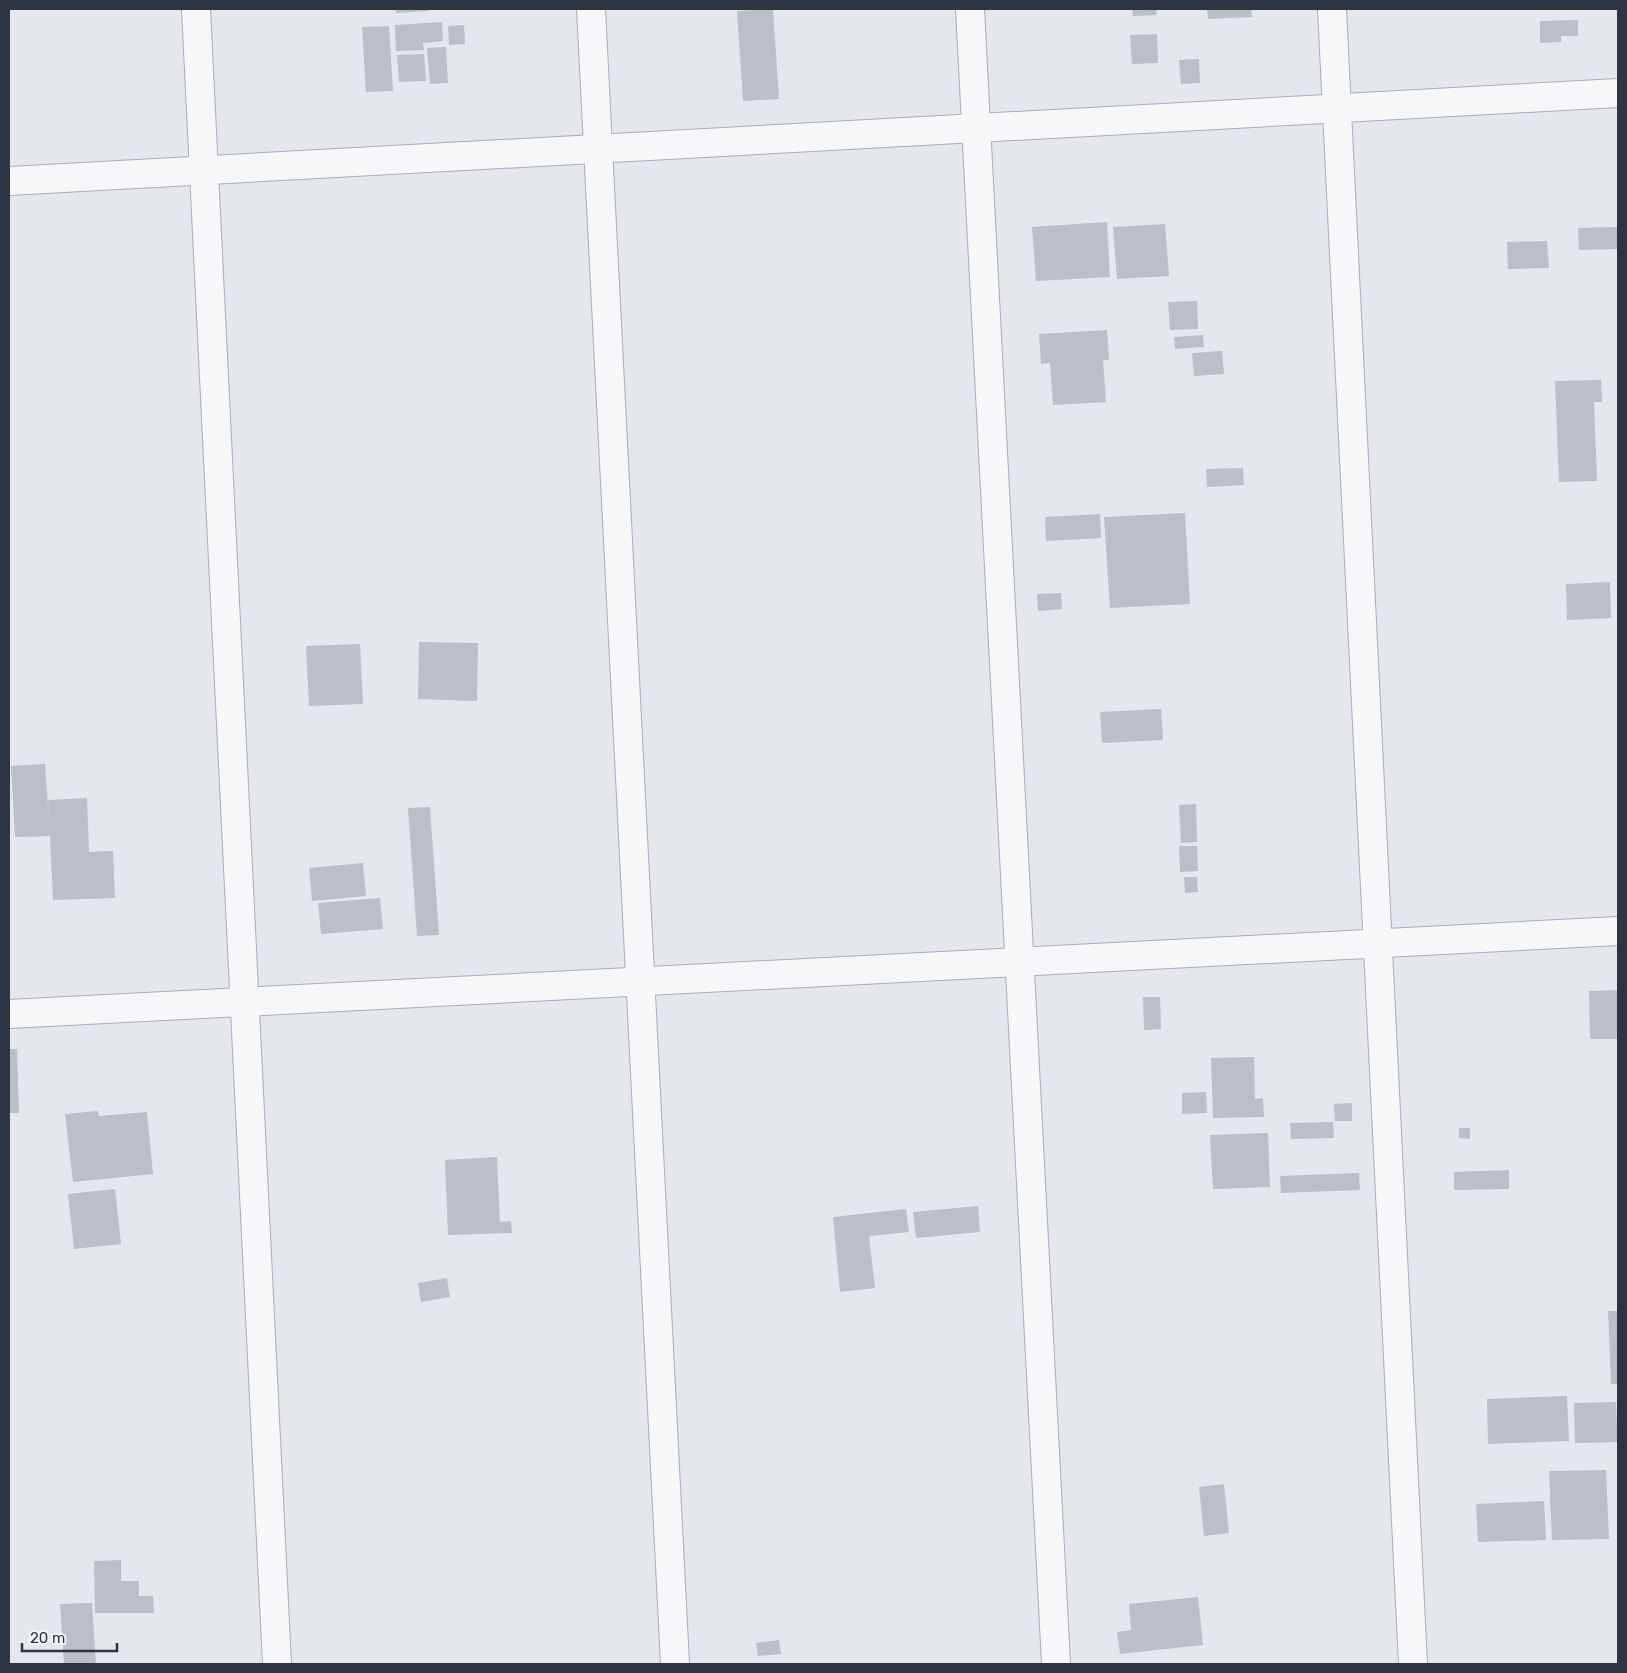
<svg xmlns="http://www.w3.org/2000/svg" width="1627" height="1673" font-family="Rubik,sans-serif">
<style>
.building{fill:#bbc0c7}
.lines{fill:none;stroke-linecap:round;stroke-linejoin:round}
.minor-casing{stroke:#a9aeb5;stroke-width:30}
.minor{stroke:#f7f7f9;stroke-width:28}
</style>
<rect width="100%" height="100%" fill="#e4e7eb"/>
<g class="building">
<path d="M 396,9 L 428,9 L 428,11 L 396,13 Z"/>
<path d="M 773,9 L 779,99 L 743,101 L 737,11 Z"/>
<path d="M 1132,9 L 1156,9 L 1157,15 L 1133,16 Z"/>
<path d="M 1207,9 L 1251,9 L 1252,17 L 1208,19 Z"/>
<path d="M 1578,20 L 1578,36 L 1561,36 L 1561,42 L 1540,43 L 1540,21 Z"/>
<path d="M 442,22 L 443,41 L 423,43 L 424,50 L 396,51 L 395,25 Z"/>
<path d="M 464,25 L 465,44 L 449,45 L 448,26 Z"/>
<path d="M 389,26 L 393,91 L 366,92 L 362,27 Z"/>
<path d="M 1157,34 L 1158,63 L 1132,64 L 1130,35 Z"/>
<path d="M 446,47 L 448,83 L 430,84 L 427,48 Z"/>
<path d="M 424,54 L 426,81 L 399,82 L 397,55 Z"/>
<path d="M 1199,59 L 1200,83 L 1181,84 L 1179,60 Z"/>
<path d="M 1107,222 L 1110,277 L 1036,281 L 1032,227 Z"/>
<path d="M 1165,224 L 1169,276 L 1117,279 L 1113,227 Z"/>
<path d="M 1618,227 L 1618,249 L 1579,250 L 1578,228 Z"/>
<path d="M 1547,241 L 1549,268 L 1508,269 L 1507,242 Z"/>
<path d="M 1197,301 L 1198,329 L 1170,330 L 1168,302 Z"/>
<path d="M 1107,330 L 1109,360 L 1103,360 L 1106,402 L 1053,405 L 1050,363 L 1041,364 L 1039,334 Z"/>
<path d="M 1203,335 L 1204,347 L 1175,349 L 1174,337 Z"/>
<path d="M 1222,351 L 1224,374 L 1194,376 L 1192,353 Z"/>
<path d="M 1601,380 L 1602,402 L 1594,402 L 1597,481 L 1559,482 L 1555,381 Z"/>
<path d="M 1243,468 L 1244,485 L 1207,487 L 1206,469 Z"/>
<path d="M 1185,513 L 1190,604 L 1110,608 L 1104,517 Z"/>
<path d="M 1100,514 L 1101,538 L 1046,541 L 1045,517 Z"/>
<path d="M 1610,582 L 1611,618 L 1567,620 L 1566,584 Z"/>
<path d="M 1061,593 L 1062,609 L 1038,611 L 1037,594 Z"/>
<path d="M 419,642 L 478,643 L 477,701 L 418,699 Z"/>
<path d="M 360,644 L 363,704 L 309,706 L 306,646 Z"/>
<path d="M 1161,709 L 1163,740 L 1102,743 L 1100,712 Z"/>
<path d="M 45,764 L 49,820 L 48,800 L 87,798 L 89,852 L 113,851 L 115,898 L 53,900 L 50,836 L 15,837 L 11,766 Z"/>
<path d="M 1196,804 L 1197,842 L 1181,843 L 1179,805 Z"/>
<path d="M 430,807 L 439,935 L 417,936 L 408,808 Z"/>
<path d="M 1179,846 L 1197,846 L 1198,871 L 1180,872 Z"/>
<path d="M 363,863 L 366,896 L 312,901 L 309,868 Z"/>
<path d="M 1184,877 L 1197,877 L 1198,892 L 1185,893 Z"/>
<path d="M 380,898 L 383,929 L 321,934 L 318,903 Z"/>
<path d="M 1618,990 L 1618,1039 L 1590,1039 L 1589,991 Z"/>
<path d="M 1143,997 L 1160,997 L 1161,1029 L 1144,1030 Z"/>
<path d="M 9,1049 L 17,1049 L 19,1113 L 9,1113 Z"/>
<path d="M 1254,1057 L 1255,1099 L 1263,1098 L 1264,1117 L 1213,1118 L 1211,1058 Z"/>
<path d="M 1206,1092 L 1207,1113 L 1182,1114 L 1182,1093 Z"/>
<path d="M 1352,1103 L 1352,1121 L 1335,1121 L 1334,1104 Z"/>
<path d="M 98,1111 L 99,1116 L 147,1112 L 153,1174 L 73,1182 L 65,1114 Z"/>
<path d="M 1333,1122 L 1334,1138 L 1291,1139 L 1290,1123 Z"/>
<path d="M 1459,1128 L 1470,1128 L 1470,1139 L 1459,1138 Z"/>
<path d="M 1268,1133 L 1270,1187 L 1213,1189 L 1210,1135 Z"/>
<path d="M 497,1157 L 500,1222 L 511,1221 L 512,1233 L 448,1235 L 445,1160 Z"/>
<path d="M 1509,1170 L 1509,1189 L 1454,1190 L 1454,1172 Z"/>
<path d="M 1359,1173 L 1360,1190 L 1281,1193 L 1280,1176 Z"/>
<path d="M 115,1189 L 121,1244 L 74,1249 L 68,1194 Z"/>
<path d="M 978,1206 L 980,1232 L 916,1238 L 913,1212 Z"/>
<path d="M 906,1209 L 909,1232 L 869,1236 L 875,1288 L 840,1292 L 833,1217 Z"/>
<path d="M 447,1278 L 450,1297 L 421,1302 L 418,1283 Z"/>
<path d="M 1608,1311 L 1618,1311 L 1618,1384 L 1611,1384 Z"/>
<path d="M 1567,1396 L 1569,1441 L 1488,1444 L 1487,1399 Z"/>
<path d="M 1616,1402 L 1618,1442 L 1575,1443 L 1574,1403 Z"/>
<path d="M 1606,1470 L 1609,1539 L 1552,1540 L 1549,1471 Z"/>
<path d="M 1224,1484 L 1229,1533 L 1204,1536 L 1199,1487 Z"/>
<path d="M 1544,1501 L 1546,1540 L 1478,1542 L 1476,1504 Z"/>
<path d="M 121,1560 L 121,1581 L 139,1581 L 139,1596 L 153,1596 L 154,1613 L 95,1613 L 94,1561 Z"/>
<path d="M 1198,1597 L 1203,1645 L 1120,1654 L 1117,1632 L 1131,1630 L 1129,1604 Z"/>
<path d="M 92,1603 L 96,1664 L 64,1664 L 60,1604 Z"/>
<path d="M 779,1640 L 781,1654 L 758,1656 L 756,1643 Z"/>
</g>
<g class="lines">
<g class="minor-casing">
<g id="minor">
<path d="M 196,9 L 277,1664"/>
<path d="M 591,9 L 675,1664"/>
<path d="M 970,9 L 1056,1664"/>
<path d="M 1332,9 L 1413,1664"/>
<path d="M 9,181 L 1618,93"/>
<path d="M 9,1014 L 1618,931"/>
</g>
</g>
<use href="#minor" class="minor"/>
</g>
<rect width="1627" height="1673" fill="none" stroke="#2d3442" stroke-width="20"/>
<path d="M22 1643v8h95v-8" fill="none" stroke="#2d3442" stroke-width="2.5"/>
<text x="30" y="1643" font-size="15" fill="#2d3442" stroke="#f4f5f8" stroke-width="4" paint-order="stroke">20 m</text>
</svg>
